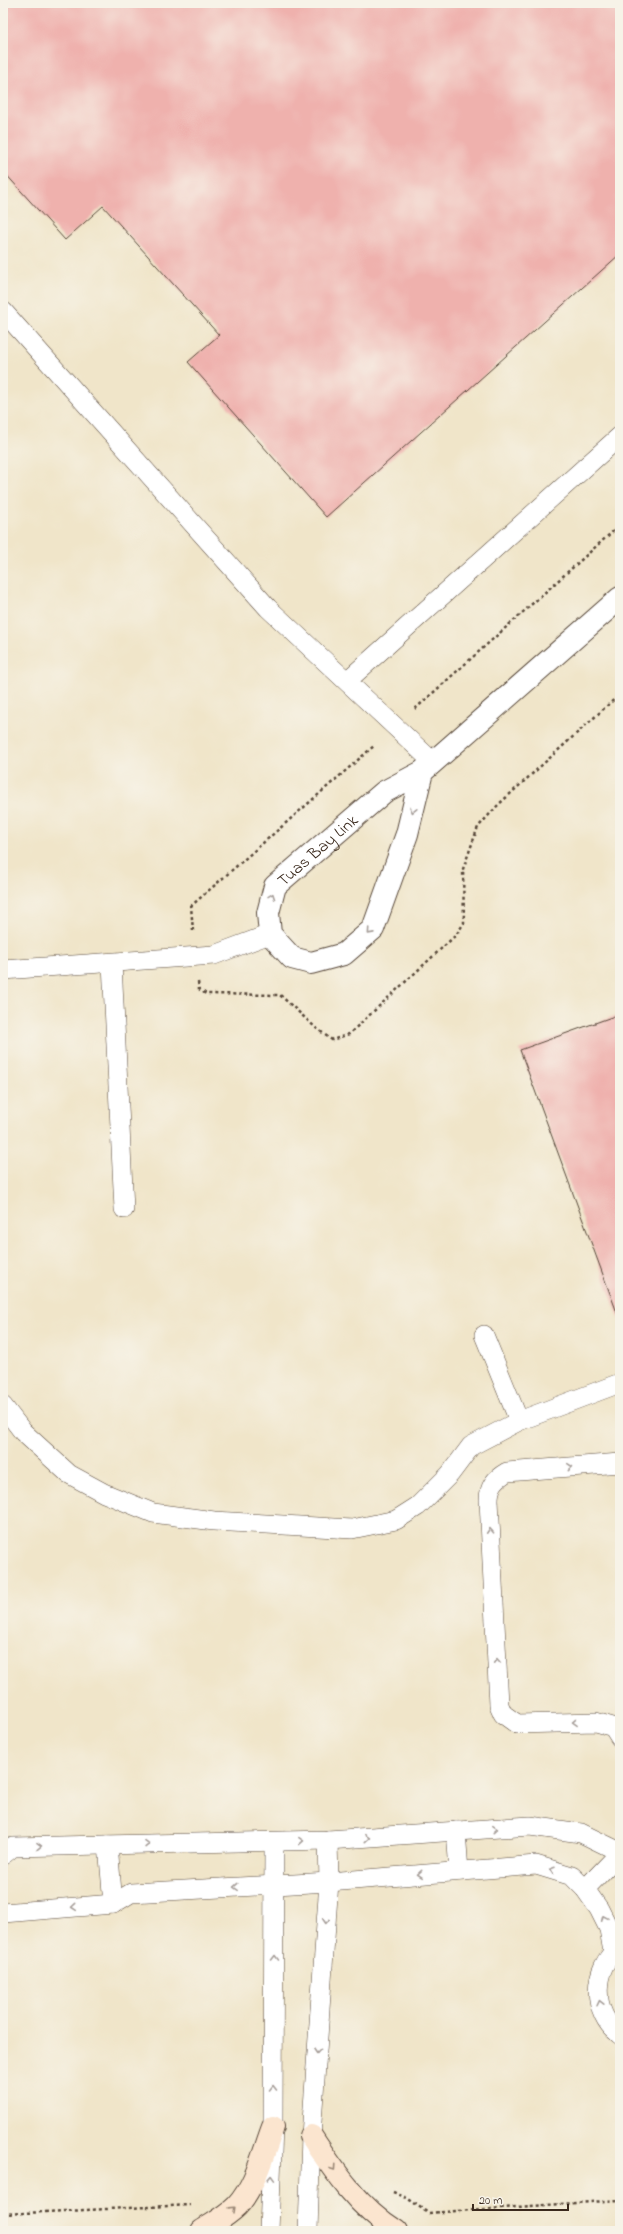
<svg xmlns="http://www.w3.org/2000/svg" width="623" height="2234" font-family="'Indie Flower',sans-serif">
<style>
.building{fill:#efb1ad}
.lines{fill:none;stroke-linecap:round;stroke-linejoin:round}
.lane-casing{stroke:#564638;stroke-width:20}
.street-casing{stroke:#564638;stroke-width:24}
.secondary-casing{stroke:#564638;stroke-width:24}
.path{stroke:#564638;stroke-width:2.5;stroke-dasharray:3 3;stroke-linecap:butt}
.lane{stroke:#fff;stroke-width:19}
.street{stroke:#fff;stroke-width:22}
.secondary{stroke:#fbe5cf;stroke-width:22}
.oneway{stroke:#a79f9a}
.oneway2{stroke:#9b8876}
.labels{text-anchor:middle;stroke-width:3;stroke-linejoin:round;paint-order:stroke}
.street-label{font-size:17px;fill:#3b2a1e;stroke:#f7f3e8}
</style>
<rect width="100%" height="100%" fill="#f7f3e8"/>
<filter id="ink" filterUnits="userSpaceOnUse"><feTurbulence type="fractalNoise" baseFrequency=".025" numOctaves="2"/><feDisplacementMap in="SourceGraphic" scale="8" xChannelSelector="R" yChannelSelector="G"/><feConvolveMatrix kernelMatrix="1 2 1 2 8 2 1 2 1" color-interpolation-filters="sRGB"/></filter>
<filter id="wash" filterUnits="userSpaceOnUse"><feTurbulence type="fractalNoise" baseFrequency=".012" numOctaves="4" result="noise"/><feDisplacementMap in="SourceGraphic" scale="16" xChannelSelector="R" yChannelSelector="G"/><feGaussianBlur stdDeviation="0.9" result="paint"/><feColorMatrix in="noise" values="0 0 0 0 0 0 0 0 0 0 0 0 0 0 0 0 0 1.4 0 .05"/><feComposite in="paint" operator="in"/></filter>
<g filter="url(#wash)">
<rect width="100%" height="100%" fill="#f0e5c9"/>
<g id="blocks">
<g class="building">
<path d="M 3,3 L 620,3 L 620,254 L 326,517 L 188,362 L 219,335 L 103,206 L 65,240 L 3,171 Z"/>
<path d="M 620,1014 L 620,1317 L 619,1318 L 520,1050 Z"/>
</g>
</g>
</g>
<g filter="url(#ink)">
<use href="#blocks" fill-opacity="0" stroke="#564638" stroke-width="1"/>
<g class="lines">
<g class="lane-casing">
<g id="lane">
<path d="M 3,311 L 268,608 L 433,762"/>
<path d="M 348,680 L 620,436"/>
<path d="M 112,963 L 124,1209"/>
<path d="M 3,970 L 214,955 L 270,934"/>
<path d="M 484,1335 L 519,1421"/>
<path d="M 3,1406 L 23,1432 L 69,1474 L 104,1493 L 153,1513 L 214,1521 L 352,1529 L 396,1520 L 418,1506 L 450,1474 L 471,1446 L 519,1421 L 620,1383"/>
<path d="M 620,1463 L 507,1472 C 495,1479 489,1486 489,1500 L 499,1705 L 503,1714 L 517,1724 L 596,1722 L 613,1727 L 620,1738"/>
<path d="M 456,1831 L 459,1871"/>
<path d="M 108,1845 L 113,1904"/>
<path d="M 3,1855 L 13,1847 L 328,1840 L 530,1826 L 581,1833 L 620,1852"/>
<path d="M 585,1889 L 620,1853"/>
<path d="M 3,1913 L 113,1904 L 131,1893 L 329,1882 L 536,1865 L 572,1876 L 585,1889 L 599,1909 L 609,1929 L 613,1952"/>
<path d="M 620,1946 C 591,1969 591,2012 620,2035"/>
<path d="M 269,2231 L 273,2127 L 274,1842"/>
<path d="M 308,2231 L 311,2136 L 329,1882 L 328,1840"/>
</g>
</g>
<g class="street-casing">
<g id="street">
<path id="s1" d="M 422,772 L 407,834 L 373,929 L 344,954 L 311,963 L 292,958 L 270,934 L 268,913 L 275,886 L 384,792 L 422,772 L 620,598"/>
</g>
</g>
<g class="secondary-casing">
<g id="secondary">
<path d="M 311,2136 C 334,2171 359,2208 396,2231"/>
<path d="M 202,2231 C 214,2223 227,2216 237,2206 C 256,2185 263,2153 273,2127"/>
</g>
</g>
<g class="path">
<path d="M 415,709 L 620,525"/>
<path d="M 193,931 L 191,906 L 375,745"/>
<path d="M 198,982 L 199,989 L 206,994 L 280,995 L 316,1028 L 332,1040 L 349,1034 L 456,935 L 464,923 L 463,869 L 478,827 L 498,805 L 620,694"/>
<path d="M 393,2192 L 407,2198 L 428,2213 L 620,2200"/>
<path d="M 3,2214 L 190,2205"/>
</g>
<use href="#lane" class="lane"/>
<use href="#street" class="street"/>
<use href="#secondary" class="secondary"/>
</g>
<defs><path id="oneway-chevron" d="M-2-3.5L2.5 0L-2 3.5" fill="none" stroke-width="1.6" stroke-linecap="round" stroke-linejoin="round"/></defs>
<g class="oneway">
<use href="#oneway-chevron" transform="translate(413 810) rotate(103)"/>
<use href="#oneway-chevron" transform="translate(272 896) rotate(-70)"/>
<use href="#oneway-chevron" transform="translate(370 932) rotate(132)"/>
<use href="#oneway-chevron" transform="translate(570 1467) rotate(-5)"/>
<use href="#oneway-chevron" transform="translate(490 1531) rotate(-93)"/>
<use href="#oneway-chevron" transform="translate(497 1661) rotate(-93)"/>
<use href="#oneway-chevron" transform="translate(575 1722) rotate(178)"/>
<use href="#oneway-chevron" transform="translate(495 1829) rotate(-4)"/>
<use href="#oneway-chevron" transform="translate(367 1838) rotate(-4)"/>
<use href="#oneway-chevron" transform="translate(301 1841) rotate(-2)"/>
<use href="#oneway-chevron" transform="translate(147 1844) rotate(-1)"/>
<use href="#oneway-chevron" transform="translate(39 1846) rotate(-1)"/>
<use href="#oneway-chevron" transform="translate(552 1870) rotate(-162)"/>
<use href="#oneway-chevron" transform="translate(420 1874) rotate(175)"/>
<use href="#oneway-chevron" transform="translate(236 1887) rotate(177)"/>
<use href="#oneway-chevron" transform="translate(74 1907) rotate(175)"/>
<use href="#oneway-chevron" transform="translate(604 1918) rotate(-114)"/>
<use href="#oneway-chevron" transform="translate(326 1921) rotate(94)"/>
<use href="#oneway-chevron" transform="translate(275 1958) rotate(-90)"/>
<use href="#oneway-chevron" transform="translate(600 2003) rotate(-103)"/>
<use href="#oneway-chevron" transform="translate(317 2051) rotate(94)"/>
<use href="#oneway-chevron" transform="translate(273 2088) rotate(-90)"/>
<use href="#oneway-chevron" transform="translate(271 2178) rotate(-88)"/>
</g>
<g class="oneway2">
<use href="#oneway-chevron" transform="translate(333 2168) rotate(56)"/>
<use href="#oneway-chevron" transform="translate(233 2209) rotate(-44)"/>
</g>
</g>
<g class="labels">
<g class="street-label">
<text dy="6" stroke="none"><textPath href="#s1" startOffset="394">Tuas Bay Link</textPath></text>
</g>
</g>
<rect width="623" height="2234" fill="none" stroke="#f7f3e8" stroke-width="16"/>
<path d="M473 2204v6h95v-6" fill="none" stroke="#3b2a1e" stroke-width="2"/>
<text x="479" y="2204" font-size="12" fill="#3b2a1e" stroke="#f7f3e8" stroke-width="3" paint-order="stroke">20 m</text>
</svg>
